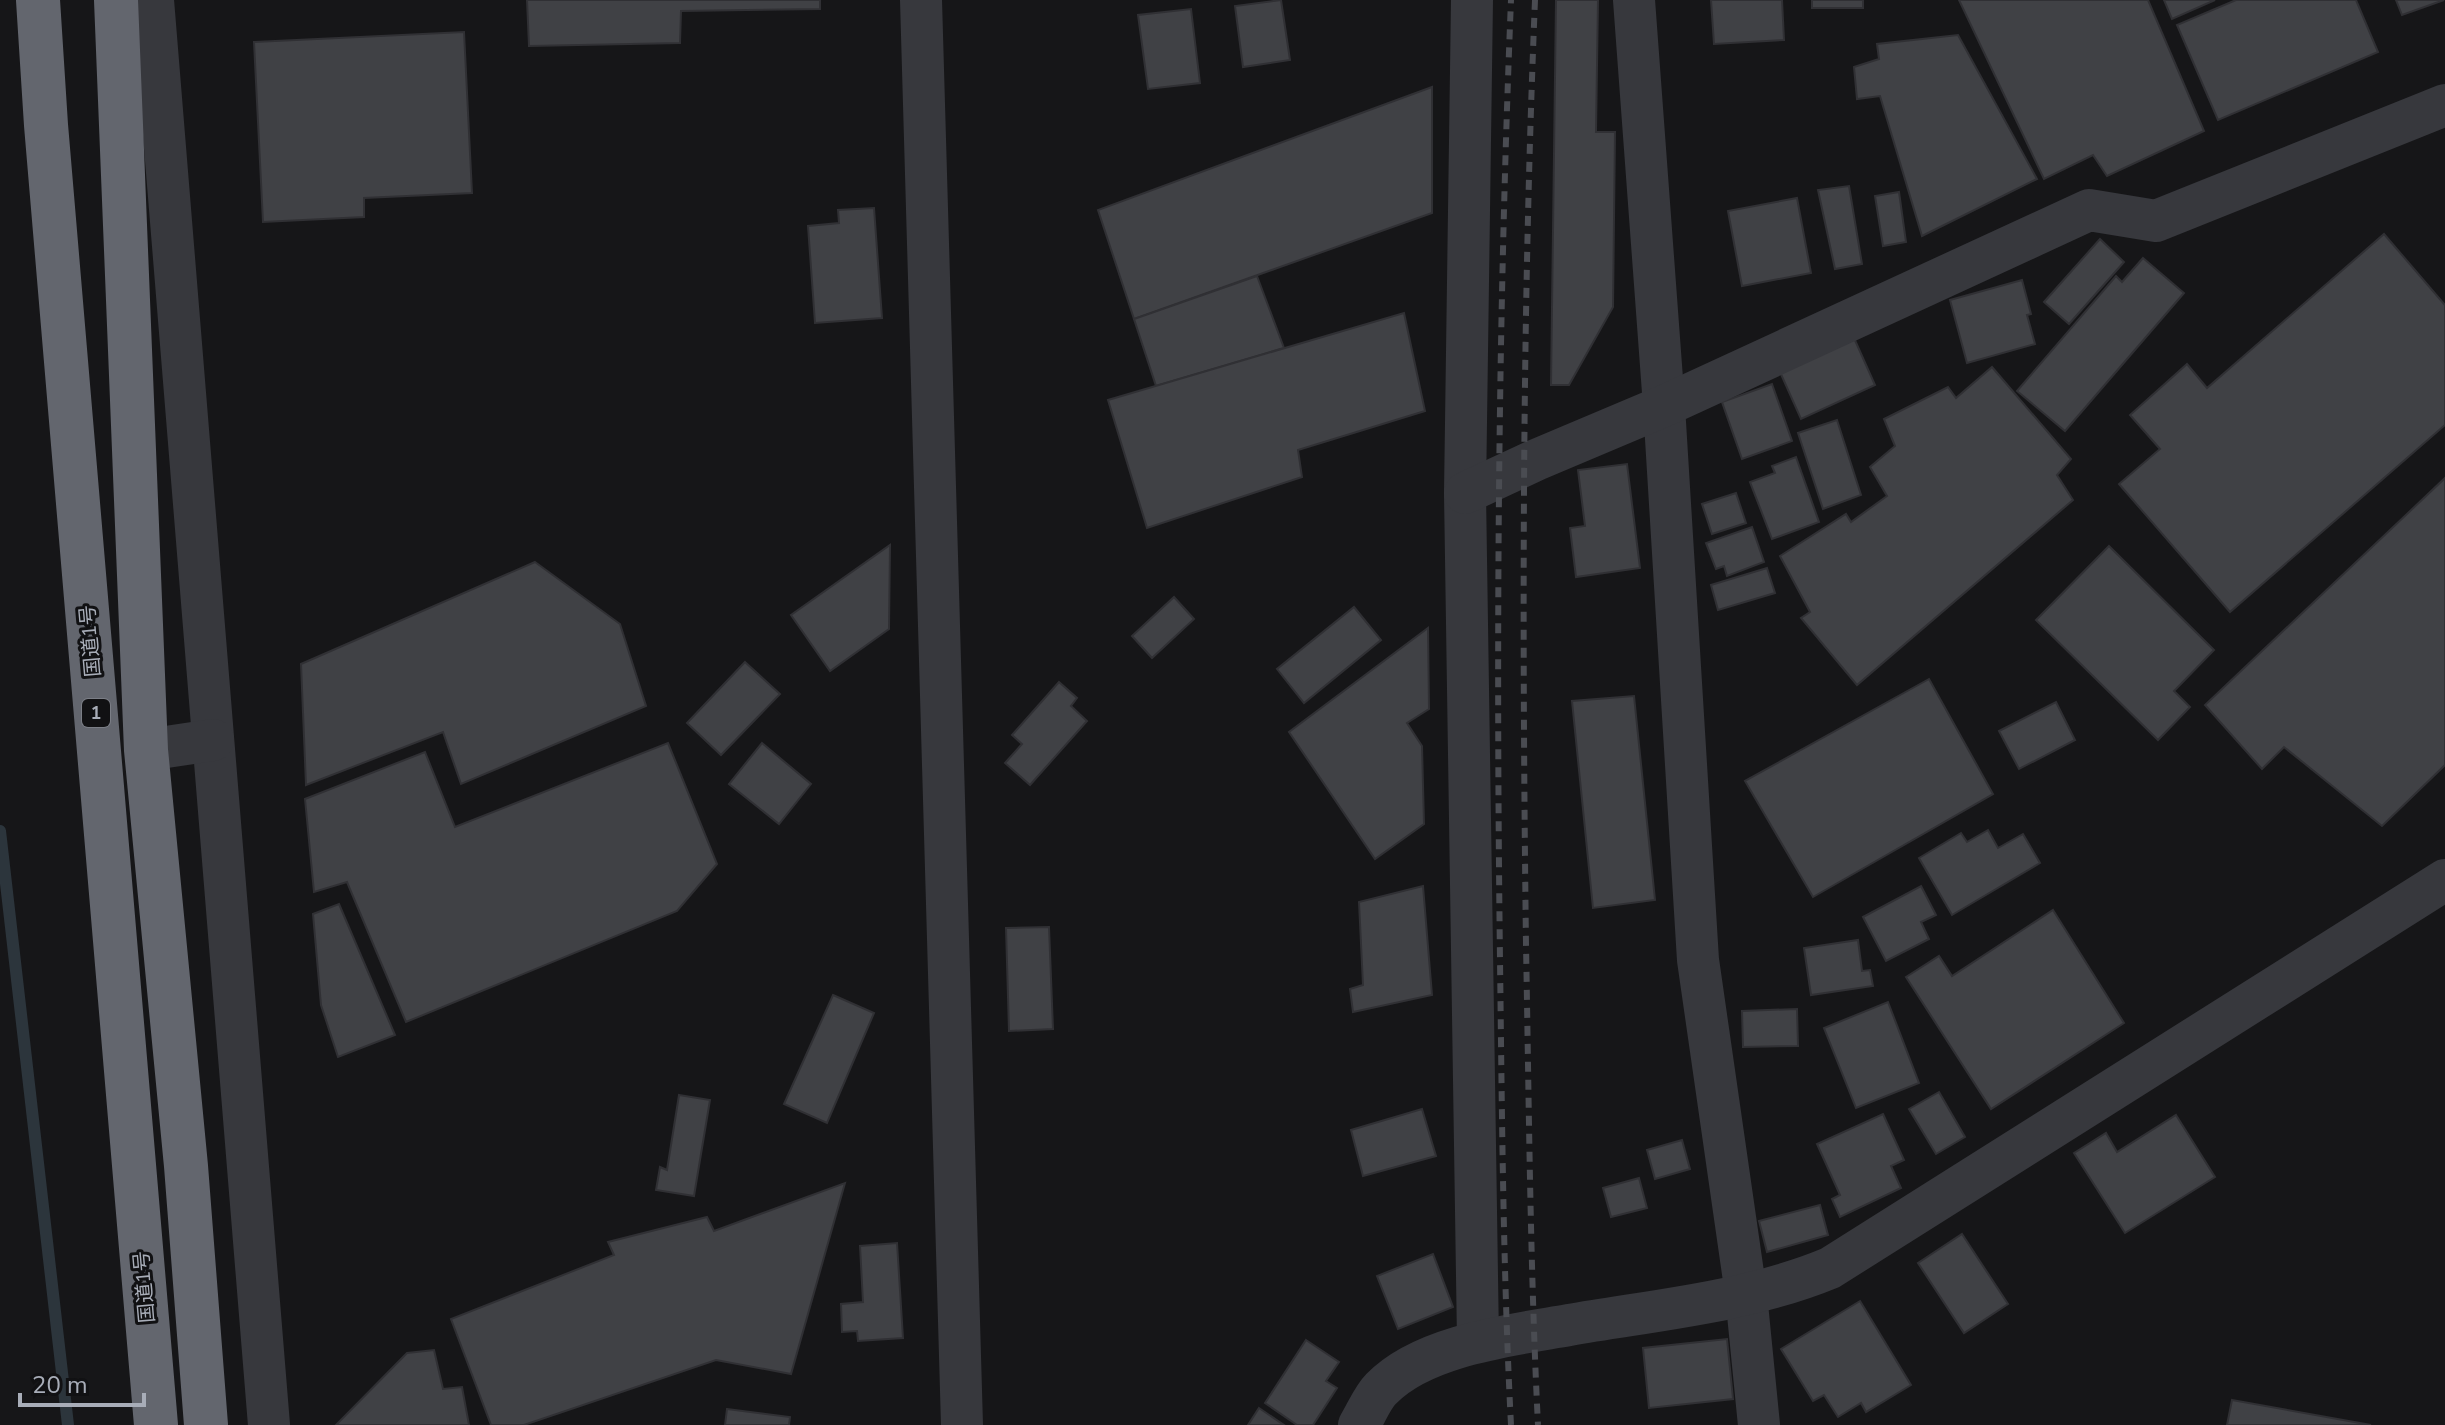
<svg xmlns="http://www.w3.org/2000/svg" width="2445" height="1425" font-family="'Nunito Sans','Noto Sans JP',sans-serif">
<style>
.lines{fill:none;stroke-linecap:round;stroke-linejoin:round}
.stream{stroke:#2c353c;stroke-width:12}
.building{fill:#404145;stroke:#303034;stroke-width:2}
.minor{stroke:#37383d;stroke-width:42}
.highway{stroke:#63666e;stroke-width:44}
.rail{stroke:#4a4c52;stroke-width:6;stroke-dasharray:10 8;stroke-linecap:butt}
.labels{text-anchor:middle;stroke-width:6;stroke-linejoin:round;paint-order:stroke}
.shield{fill:#111113;stroke:#7b7e86;stroke-width:2}
.shield-label{font-size:18px;font-weight:bold;fill:#a8adb8}
.street-label{font-size:20px;fill:#a8adb8;stroke:#111113}
</style>
<rect width="100%" height="100%" fill="#161618"/>
<g class="lines">
<path class="stream" d="M 0,831 L 68,1425"/>
</g>
<g class="building">
<path d="M 527,0 L 820,0 L 820,9 L 681,11 L 680,43 L 529,46 Z"/>
<path d="M 1281,0 L 1290,60 L 1243,67 L 1235,6 Z"/>
<path d="M 1556,0 L 1598,0 L 1596,132 L 1615,132 L 1613,307 L 1569,385 L 1551,385 Z"/>
<path d="M 1711,0 L 1782,0 L 1784,40 L 1714,44 Z"/>
<rect x="1812" y="0" width="51" height="8"/>
<path d="M 1959,0 L 2148,0 L 2204,131 L 2107,176 L 2093,155 L 2044,179 Z"/>
<path d="M 2164,0 L 2215,0 L 2172,19 Z"/>
<path d="M 2236,0 L 2356,0 L 2378,52 L 2218,120 L 2177,25 Z"/>
<path d="M 2396,0 L 2444,0 L 2402,15 Z"/>
<path d="M 1191,9 L 1200,83 L 1148,89 L 1138,15 Z"/>
<path d="M 464,32 L 472,193 L 364,198 L 364,217 L 263,222 L 254,42 Z"/>
<path d="M 1958,35 L 2037,179 L 1922,236 L 1880,96 L 1857,99 L 1854,67 L 1879,59 L 1877,44 Z"/>
<path d="M 1432,87 L 1432,213 L 1134,319 L 1098,210 Z"/>
<path d="M 1849,186 L 1862,264 L 1835,269 L 1818,190 Z"/>
<path d="M 1899,192 L 1906,242 L 1883,246 L 1875,196 Z"/>
<path d="M 1797,198 L 1811,273 L 1742,286 L 1728,211 Z"/>
<path d="M 874,208 L 882,318 L 815,323 L 808,226 L 839,223 L 838,210 Z"/>
<path d="M 2384,234 L 2445,305 L 2445,425 L 2230,612 L 2119,484 L 2160,449 L 2130,415 L 2187,364 L 2207,388 Z"/>
<path d="M 2100,239 L 2124,262 L 2069,324 L 2044,302 Z"/>
<path d="M 2143,258 L 2184,293 L 2065,431 L 2017,391 L 2116,276 L 2122,282 Z"/>
<path d="M 1257,276 L 1284,348 L 1156,386 L 1134,319 Z"/>
<path d="M 2022,280 L 2031,314 L 2027,315 L 2035,344 L 1967,363 L 1950,300 Z"/>
<path d="M 1404,313 L 1425,411 L 1298,450 L 1302,477 L 1147,528 L 1108,400 Z"/>
<path d="M 1854,338 L 1875,385 L 1801,419 L 1780,372 Z"/>
<path d="M 1992,367 L 2071,459 L 2057,475 L 2073,500 L 1857,685 L 1801,618 L 1810,612 L 1780,556 L 1846,514 L 1851,522 L 1887,496 L 1870,467 L 1895,446 L 1884,419 L 1948,387 L 1956,398 Z"/>
<path d="M 1772,384 L 1792,441 L 1742,459 L 1722,402 Z"/>
<path d="M 1837,420 L 1861,495 L 1823,509 L 1798,433 Z"/>
<path d="M 1796,457 L 1819,522 L 1772,539 L 1750,482 L 1775,473 L 1772,466 Z"/>
<path d="M 1627,464 L 1640,568 L 1576,577 L 1570,528 L 1585,526 L 1578,470 Z"/>
<path d="M 2445,478 L 2445,765 L 2382,826 L 2284,747 L 2262,769 L 2205,705 Z"/>
<path d="M 1736,493 L 1746,523 L 1712,534 L 1702,504 Z"/>
<path d="M 1752,527 L 1764,562 L 1727,576 L 1724,566 L 1716,569 L 1706,543 Z"/>
<path d="M 890,545 L 889,629 L 830,671 L 791,615 Z"/>
<path d="M 2109,546 L 2214,650 L 2174,691 L 2190,707 L 2158,740 L 2036,620 Z"/>
<path d="M 535,562 L 620,624 L 646,706 L 461,784 L 443,732 L 306,785 L 301,664 Z"/>
<path d="M 1767,568 L 1775,593 L 1718,610 L 1711,585 Z"/>
<path d="M 1174,597 L 1194,619 L 1152,658 L 1132,636 Z"/>
<path d="M 1354,607 L 1381,640 L 1304,703 L 1277,669 Z"/>
<path d="M 1428,628 L 1429,709 L 1407,723 L 1422,746 L 1424,824 L 1375,859 L 1289,732 Z"/>
<path d="M 745,662 L 780,694 L 721,755 L 687,723 Z"/>
<path d="M 1929,679 L 1993,794 L 1813,897 L 1745,781 Z"/>
<path d="M 1059,682 L 1077,698 L 1071,706 L 1087,721 L 1030,785 L 1005,763 L 1022,744 L 1012,735 Z"/>
<path d="M 1634,696 L 1655,900 L 1593,908 L 1572,701 Z"/>
<path d="M 2056,702 L 2075,740 L 2019,769 L 1999,731 Z"/>
<path d="M 668,743 L 717,864 L 677,911 L 406,1022 L 347,882 L 314,892 L 305,799 L 425,752 L 455,827 Z"/>
<path d="M 762,743 L 811,784 L 779,824 L 729,784 Z"/>
<path d="M 1988,830 L 1998,848 L 2023,834 L 2040,863 L 1952,915 L 1919,858 L 1961,833 L 1967,842 Z"/>
<path d="M 1423,886 L 1432,995 L 1353,1012 L 1350,989 L 1363,985 L 1359,902 Z"/>
<path d="M 1921,886 L 1936,915 L 1921,922 L 1929,939 L 1886,961 L 1863,917 Z"/>
<path d="M 339,904 L 395,1035 L 338,1057 L 321,1005 L 313,914 Z"/>
<path d="M 2053,910 L 2124,1023 L 1991,1109 L 1906,977 L 1939,956 L 1952,976 Z"/>
<path d="M 1049,927 L 1053,1029 L 1009,1031 L 1006,928 Z"/>
<path d="M 1858,940 L 1862,971 L 1870,970 L 1873,986 L 1811,995 L 1804,948 Z"/>
<path d="M 833,995 L 874,1013 L 827,1123 L 784,1104 Z"/>
<path d="M 1888,1002 L 1919,1083 L 1856,1108 L 1824,1028 Z"/>
<path d="M 1797,1009 L 1798,1046 L 1743,1047 L 1742,1011 Z"/>
<path d="M 1939,1092 L 1965,1137 L 1936,1154 L 1909,1109 Z"/>
<path d="M 679,1095 L 710,1100 L 694,1196 L 656,1190 L 660,1167 L 667,1170 Z"/>
<path d="M 1422,1109 L 1436,1156 L 1363,1176 L 1351,1130 Z"/>
<path d="M 1883,1114 L 1904,1160 L 1891,1166 L 1901,1188 L 1840,1217 L 1832,1199 L 1840,1195 L 1817,1144 Z"/>
<path d="M 2176,1115 L 2215,1177 L 2125,1233 L 2074,1153 L 2106,1133 L 2117,1152 Z"/>
<path d="M 1682,1140 L 1690,1169 L 1655,1179 L 1647,1150 Z"/>
<path d="M 1639,1178 L 1647,1208 L 1611,1217 L 1603,1188 Z"/>
<path d="M 845,1183 L 791,1374 L 716,1360 L 524,1425 L 491,1425 L 451,1319 L 614,1255 L 608,1242 L 707,1217 L 714,1231 Z"/>
<path d="M 1820,1205 L 1828,1235 L 1767,1252 L 1759,1221 Z"/>
<path d="M 1962,1234 L 2008,1304 L 1964,1333 L 1918,1263 Z"/>
<path d="M 897,1243 L 903,1338 L 858,1341 L 857,1331 L 842,1332 L 841,1304 L 863,1302 L 860,1246 Z"/>
<path d="M 1433,1254 L 1453,1307 L 1398,1329 L 1377,1276 Z"/>
<path d="M 1860,1301 L 1911,1385 L 1866,1412 L 1861,1403 L 1838,1417 L 1824,1395 L 1813,1401 L 1781,1349 Z"/>
<path d="M 1727,1339 L 1733,1399 L 1649,1408 L 1643,1348 Z"/>
<path d="M 1306,1340 L 1339,1362 L 1326,1381 L 1337,1388 L 1313,1425 L 1297,1425 L 1265,1403 Z"/>
<path d="M 434,1350 L 443,1389 L 462,1387 L 469,1425 L 336,1425 L 407,1353 Z"/>
<path d="M 2232,1400 L 2371,1425 L 2227,1425 Z"/>
<path d="M 1259,1408 L 1284,1425 L 1248,1425 Z"/>
<path d="M 727,1409 L 790,1417 L 789,1425 L 725,1425 Z"/>
</g>
<g class="lines">
<g class="minor">
<path d="M 153,0 L 269,1425"/>
<path d="M 921,0 L 962,1425"/>
<path d="M 1472,0 L 1465,493 L 1478,1341"/>
<path d="M 1634,0 L 1664,406 L 1698,960 L 1746,1294 L 1759,1425"/>
<path d="M 1465,493 L 1536,460 L 1664,406 L 2089,210 L 2156,221 L 2445,105"/>
<path d="M 146,750 L 213,740"/>
<path d="M 1359,1425 C 1366,1414 1372,1398 1381,1389 C 1423,1345 1512,1335 1569,1325 C 1655,1310 1748,1302 1830,1268 L 2445,880"/>
</g>
<g class="highway">
<path d="M 38,0 L 46,125 L 156,1425"/>
<path d="M 116,0 L 146,750 L 186,1166 L 206,1425"/>
</g>
<g class="rail">
<path d="M 1535,0 C 1522,315 1522,630 1526,945 C 1529,1105 1530,1265 1538,1425"/>
<path d="M 1511,1425 C 1503,1270 1502,1115 1500,960 C 1496,640 1498,320 1511,0"/>
</g>
</g>
<g class="labels">
<rect class="shield" x="82" y="699" width="28" height="28" rx="6"/>
<g class="shield-label">
<text x="96" y="719">1</text>
</g>
<g class="street-label">
<text transform="translate(90 641) rotate(-95)" y="7">国道1号</text>
<text transform="translate(144 1287) rotate(-95)" y="7">国道1号</text>
</g>
</g>
<path d="M20 1393v12h124v-12" fill="none" stroke="#a8adb8" stroke-width="4"/>
<text x="32" y="1393" font-size="24" fill="#a8adb8" stroke="#111113" stroke-width="6" paint-order="stroke">20 m</text>
</svg>
